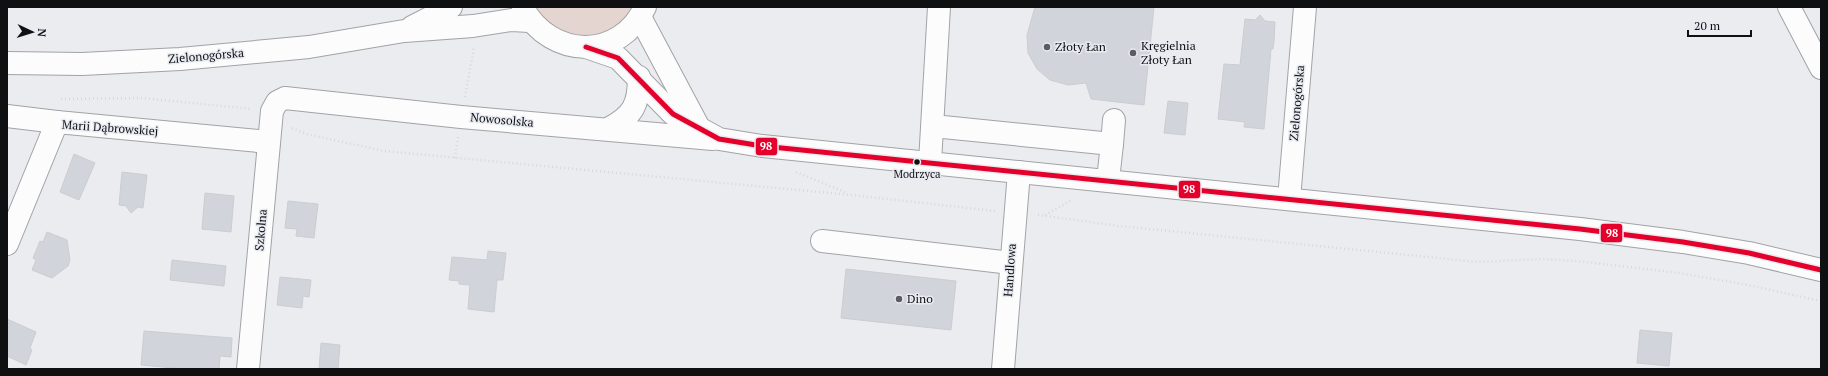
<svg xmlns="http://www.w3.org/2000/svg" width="1828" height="376" font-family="'PT Serif',serif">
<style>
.green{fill:#e4d5d1}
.building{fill:#d1d4db;stroke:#cbcdd0}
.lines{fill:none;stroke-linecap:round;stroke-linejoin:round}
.minor-casing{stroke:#a2a3a6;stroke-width:24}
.path{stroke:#d7d8d9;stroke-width:2.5;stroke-dasharray:1 3;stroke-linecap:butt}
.minor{stroke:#fcfcfd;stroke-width:22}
.bus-1-casing{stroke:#e8ebf2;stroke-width:8}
.bus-1{stroke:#e4002b;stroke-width:5}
.poi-dot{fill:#5c5d60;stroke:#e8ebf2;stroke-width:1.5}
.bus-dot{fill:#0f1012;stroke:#e8ebf2;stroke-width:1.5}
.labels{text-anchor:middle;stroke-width:3;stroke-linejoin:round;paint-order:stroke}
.bus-label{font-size:11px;fill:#0f1012;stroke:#e8ebf2}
.poi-label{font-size:12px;fill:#0f1012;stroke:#e8ebf2;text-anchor:start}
.street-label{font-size:12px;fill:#0f1012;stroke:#e8ebf2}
.line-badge{stroke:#e8ebf2;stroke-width:1.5}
.badge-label{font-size:11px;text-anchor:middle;font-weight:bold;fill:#fff}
</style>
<rect width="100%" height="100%" fill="#eaecf0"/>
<path class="green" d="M 535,7 L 633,7 C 615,47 555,43 535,7 Z"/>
<g class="building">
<path d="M 1035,7 L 1154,7 L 1144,105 L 1091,99 L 1086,83 L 1068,85 L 1050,80 L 1037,69 L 1028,53 L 1027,35 Z"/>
<path d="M 1260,15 L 1265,21 L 1275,22 L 1274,42 L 1273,49 L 1271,49 L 1264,129 L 1244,127 L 1245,122 L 1218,119 L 1224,64 L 1240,65 L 1245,19 L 1255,20 Z"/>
<path d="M 1168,101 L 1188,103 L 1185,135 L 1164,133 Z"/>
<path d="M 74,154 L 95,163 L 79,200 L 60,192 Z"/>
<path d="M 122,172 L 147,175 L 143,208 L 138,207 L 131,213 L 126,206 L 119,205 Z"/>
<path d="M 205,193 L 234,196 L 231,232 L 202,229 Z"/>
<path d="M 288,201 L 318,204 L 314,238 L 296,236 L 297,229 L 285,228 Z"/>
<path d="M 47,232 L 67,240 L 70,260 L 68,266 L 52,278 L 32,270 L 36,260 L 33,258 L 40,241 L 43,242 Z"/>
<path d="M 488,251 L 506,253 L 503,280 L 497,280 L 494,312 L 468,309 L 470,285 L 459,284 L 459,281 L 449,280 L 452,257 L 487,260 Z"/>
<path d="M 172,260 L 226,266 L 224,286 L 170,280 Z"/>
<path d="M 846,269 L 956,281 L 951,330 L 841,318 Z"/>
<path d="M 280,277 L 311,280 L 309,297 L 303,296 L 302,308 L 277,305 Z"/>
<path d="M 7,319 L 36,332 L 30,348 L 32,350 L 26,365 L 7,356 Z"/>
<path d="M 1640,330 L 1672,333 L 1669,366 L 1637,363 Z"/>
<path d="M 144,331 L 232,338 L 231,357 L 220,356 L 219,369 L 185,369 L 141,365 Z"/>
<path d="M 321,343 L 340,345 L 338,369 L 319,369 Z"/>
</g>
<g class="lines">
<g class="minor-casing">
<g id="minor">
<path d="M 1789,7 L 1821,68"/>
<path d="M 523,8 C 551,59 620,61 645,7"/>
<path d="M 640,17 L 698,126"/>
<path d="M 412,27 L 451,7"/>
<path d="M 586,47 L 618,58 L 673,114 L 719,139 L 762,146 L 1580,229 L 1683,242 L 1749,253 L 1821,270"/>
<path d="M 7,63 L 82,64 L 180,59 L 309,47 L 404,31 L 473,26 L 511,20 L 530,21"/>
<path d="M 7,116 L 57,122"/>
<path d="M 933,126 L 1112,144 L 1114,120"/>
<path d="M 608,129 C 633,116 639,105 639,77"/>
<path d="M 930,162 L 939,7"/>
<path d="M 1108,180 L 1112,144"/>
<path d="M 1289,199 L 1305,7"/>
<path d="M 822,241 L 1011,263"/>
<path d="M 7,244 L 57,122 L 269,142"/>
<path d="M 248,369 L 272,111 L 277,102 L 285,98 L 461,117 L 713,139"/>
<path d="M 1003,369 L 1019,172"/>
</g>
</g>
<g class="path">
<path d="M 465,97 L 474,47"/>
<path d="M 61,99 L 142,98 L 252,109"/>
<path d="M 292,128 L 306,134 L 384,151 L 851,195 L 995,211"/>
<path d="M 455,158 L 458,137"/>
<path d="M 796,172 L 847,193"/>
<path d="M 1038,215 L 1119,226 L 1478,262 L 1542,259 L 1578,261 L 1679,273 L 1743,284 L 1821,301"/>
<path d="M 1045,215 L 1072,200"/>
</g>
<use href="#minor" class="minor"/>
<g class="bus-1-casing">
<path id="bus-1" d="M 586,47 L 618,58 L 673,114 L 719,139 L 762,146 L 1580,229 L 1683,242 L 1749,253 L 1821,270"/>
</g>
<use href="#bus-1" class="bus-1"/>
</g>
<g class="poi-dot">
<circle cx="1047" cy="47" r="4"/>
<circle cx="1133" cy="53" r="4"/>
<circle cx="899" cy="299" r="4"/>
</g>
<circle class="bus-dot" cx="917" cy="162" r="3.5"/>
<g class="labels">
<g class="bus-label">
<text x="917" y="178">Modrzyca</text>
</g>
<g class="poi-label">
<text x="1141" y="50">Kręgielnia<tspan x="1141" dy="14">Złoty Łan</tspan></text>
<text x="1055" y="51">Złoty Łan</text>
<text x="907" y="303">Dino</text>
</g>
<g class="street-label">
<text transform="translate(206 56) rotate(-5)" y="4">Zielonogórska</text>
<text transform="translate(1297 103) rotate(-85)" y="4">Zielonogórska</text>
<text transform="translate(502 120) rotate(5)" y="4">Nowosolska</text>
<text transform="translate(110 128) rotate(4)" y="4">Marii Dąbrowskiej</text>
<text transform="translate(261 230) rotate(-85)" y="4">Szkolna</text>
<text transform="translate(1010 270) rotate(-86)" y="4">Handlowa</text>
</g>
</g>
<g class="line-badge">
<rect x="755" y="137" width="23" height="19" rx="4" fill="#e4002b"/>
<rect x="1178" y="180" width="23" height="19" rx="4" fill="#e4002b"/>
<rect x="1600" y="223" width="23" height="20" rx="4" fill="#e4002b"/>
</g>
<g class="badge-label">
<text x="766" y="150">98</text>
<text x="1189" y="193">98</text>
<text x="1612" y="237">98</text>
</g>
<rect width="1828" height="376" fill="none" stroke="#0f1012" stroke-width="16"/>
<g transform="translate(32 32) rotate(94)" stroke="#e8ebf2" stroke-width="3" paint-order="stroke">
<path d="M0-3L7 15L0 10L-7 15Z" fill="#0f1012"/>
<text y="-6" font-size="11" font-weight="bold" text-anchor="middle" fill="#0f1012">N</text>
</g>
<path d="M1688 30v6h63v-6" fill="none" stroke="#0f1012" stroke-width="2"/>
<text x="1694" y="30" font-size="12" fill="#0f1012" stroke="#e8ebf2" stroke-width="3" paint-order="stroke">20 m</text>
</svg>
